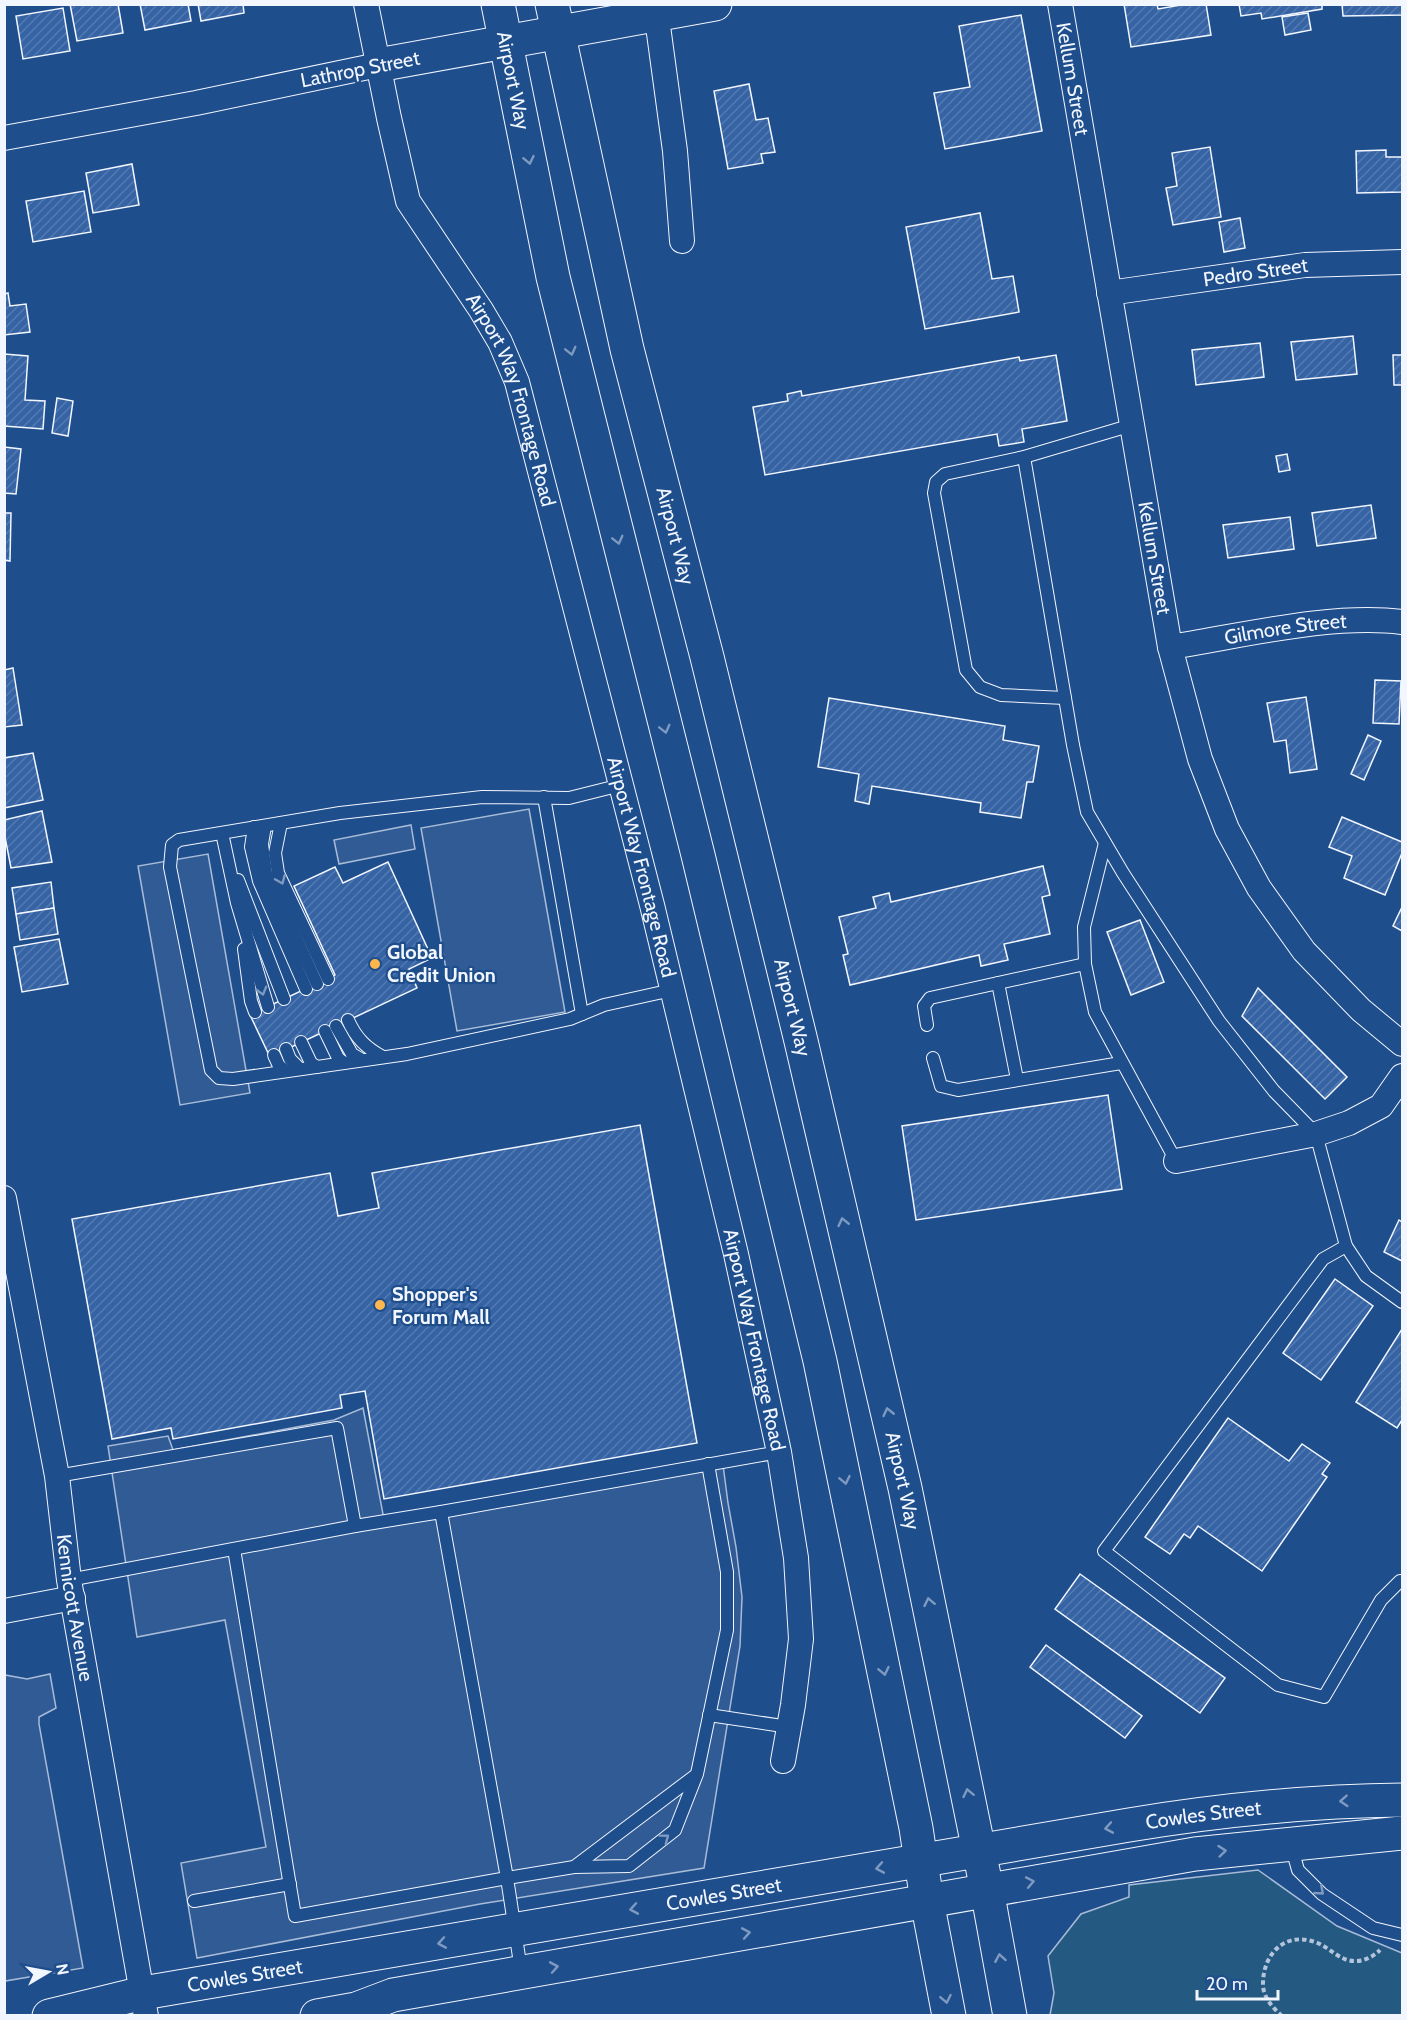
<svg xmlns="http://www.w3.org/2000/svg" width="1407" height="2020" font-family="Cabin,sans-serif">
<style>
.green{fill:#245a82;stroke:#a8bbd7;stroke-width:1.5}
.parking{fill:#305b95;stroke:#a8bbd7;stroke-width:1.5}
.building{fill:url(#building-hatch);stroke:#f2f6ff;stroke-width:1.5}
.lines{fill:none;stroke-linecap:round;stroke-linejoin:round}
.lane-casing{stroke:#f2f6ff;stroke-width:14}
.street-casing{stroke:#f2f6ff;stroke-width:26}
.secondary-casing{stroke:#f2f6ff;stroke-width:35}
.primary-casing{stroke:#f2f6ff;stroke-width:35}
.path{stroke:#b3c4dc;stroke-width:4;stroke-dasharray:4.5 3;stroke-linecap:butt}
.lane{stroke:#1f4e8c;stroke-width:12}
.street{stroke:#1f4e8c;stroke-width:24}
.secondary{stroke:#1f4e8c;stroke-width:33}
.primary{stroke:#1f4e8c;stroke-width:33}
.oneway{stroke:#7e9ac0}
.poi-dot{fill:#ffb74d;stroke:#1f4e8c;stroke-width:2}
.labels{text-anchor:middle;stroke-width:4.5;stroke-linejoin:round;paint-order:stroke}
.street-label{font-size:20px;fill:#f2f6ff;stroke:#1f4e8c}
.poi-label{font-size:20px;font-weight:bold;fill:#f2f6ff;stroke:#1f4e8c;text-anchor:start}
</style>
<defs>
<pattern id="building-hatch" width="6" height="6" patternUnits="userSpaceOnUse" patternTransform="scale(1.5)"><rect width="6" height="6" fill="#3563a3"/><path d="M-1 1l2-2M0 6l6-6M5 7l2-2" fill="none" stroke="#537ab1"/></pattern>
</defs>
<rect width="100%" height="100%" fill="#1f4e8c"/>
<path class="green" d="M 1258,1870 L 1337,1926 L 1402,1953 L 1402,2015 L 1050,2015 L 1054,1993 L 1048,1956 L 1081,1914 L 1129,1897 L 1129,1885 Z"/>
<g class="parking">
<path d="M 529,809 L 565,1012 L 457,1031 L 421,828 Z"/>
<path d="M 411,825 L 415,849 L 339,864 L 334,840 Z"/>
<path d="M 208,854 L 250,1093 L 180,1105 L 138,866 Z"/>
<path d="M 363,1408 L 385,1525 L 723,1465 L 728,1503 L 736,1547 L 742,1597 L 740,1646 L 704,1868 L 480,1904 L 197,1958 L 181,1863 L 266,1847 L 225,1620 L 137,1637 L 108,1446 L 168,1436 L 173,1450 L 334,1420 Z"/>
<path d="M 50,1674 L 56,1708 L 39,1717 L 39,1724 L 83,1968 L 5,1981 L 5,1675 L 27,1679 Z"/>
</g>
<g class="building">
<path d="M 70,4 L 118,4 L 123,33 L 77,41 Z"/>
<path d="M 140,4 L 188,4 L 191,21 L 145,30 Z"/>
<path d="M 198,4 L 243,4 L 244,13 L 201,21 Z"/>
<path d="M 1124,4 L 1157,4 L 1158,9 L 1187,4 L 1206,4 L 1211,35 L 1131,47 Z"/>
<path d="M 1239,4 L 1322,4 L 1322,9 L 1262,19 L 1261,13 L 1241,16 Z"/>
<path d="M 1342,4 L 1402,4 L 1402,15 L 1343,16 Z"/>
<path d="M 63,8 L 70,51 L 23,59 L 16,16 Z"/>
<path d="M 1308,13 L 1311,30 L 1285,35 L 1282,17 Z"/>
<path d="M 1021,15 L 1042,131 L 945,149 L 934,93 L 970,87 L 959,26 Z"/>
<path d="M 749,84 L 756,120 L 768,118 L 775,152 L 761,154 L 763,163 L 728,169 L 714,91 Z"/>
<path d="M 1210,147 L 1221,217 L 1173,225 L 1166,188 L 1177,186 L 1172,153 Z"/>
<path d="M 1386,150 L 1386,157 L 1402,157 L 1402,192 L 1357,193 L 1356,151 Z"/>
<path d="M 132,164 L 139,205 L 93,213 L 86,173 Z"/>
<path d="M 84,191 L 91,232 L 33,242 L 26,201 Z"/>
<path d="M 980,213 L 992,279 L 1013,276 L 1019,312 L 925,329 L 906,227 Z"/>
<path d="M 1240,218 L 1245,248 L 1224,252 L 1219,222 Z"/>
<path d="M 8,293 L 10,306 L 26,304 L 30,332 L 4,335 L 4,294 Z"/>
<path d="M 1353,336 L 1357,374 L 1296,380 L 1291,342 Z"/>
<path d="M 1260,343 L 1264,377 L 1196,385 L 1192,350 Z"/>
<path d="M 4,354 L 28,356 L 25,400 L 45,401 L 43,429 L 4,426 Z"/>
<path d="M 1056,355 L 1067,421 L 1022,429 L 1024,442 L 999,446 L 997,434 L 765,475 L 753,407 L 788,401 L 787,394 L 801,391 L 802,396 L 1019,357 L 1020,361 Z"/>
<path d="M 1393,355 L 1402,355 L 1402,385 L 1394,385 Z"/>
<path d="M 57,398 L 73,401 L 68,436 L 52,433 Z"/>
<path d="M 4,447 L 21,449 L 16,494 L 4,493 Z"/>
<path d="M 1287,454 L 1290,470 L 1279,472 L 1276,456 Z"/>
<path d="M 1371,505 L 1376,538 L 1317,546 L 1312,513 Z"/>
<path d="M 4,513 L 11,513 L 10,561 L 4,560 Z"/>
<path d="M 1290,517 L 1294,549 L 1228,558 L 1223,525 Z"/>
<path d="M 13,668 L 22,725 L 4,727 L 4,670 Z"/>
<path d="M 1375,680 L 1401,681 L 1399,724 L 1373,723 Z"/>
<path d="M 1306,697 L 1317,769 L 1290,773 L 1286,740 L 1274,742 L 1267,703 Z"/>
<path d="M 829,698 L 1005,726 L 1003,740 L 1039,746 L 1033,782 L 1027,782 L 1021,818 L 980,812 L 981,803 L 872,786 L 869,804 L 855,801 L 859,774 L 818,767 Z"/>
<path d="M 1368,735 L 1381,741 L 1364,780 L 1351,774 Z"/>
<path d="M 33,753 L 43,800 L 4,808 L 4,758 Z"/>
<path d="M 42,811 L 52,862 L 11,868 L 4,832 L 4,820 Z"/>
<path d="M 1342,817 L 1402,842 L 1402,853 L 1385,895 L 1344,878 L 1352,856 L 1329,847 Z"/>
<path d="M 388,862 L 432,958 L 409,969 L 417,988 L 270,1057 L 250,1015 L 335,975 L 294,886 L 335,867 L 343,883 Z"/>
<path d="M 1043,866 L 1050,895 L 1042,897 L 1050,934 L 1004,944 L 1008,960 L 981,966 L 979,955 L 850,985 L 843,955 L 848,954 L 839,917 L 876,908 L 873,897 L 889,893 L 891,902 Z"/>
<path d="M 51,882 L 54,908 L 16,914 L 12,888 Z"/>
<path d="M 1402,907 L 1402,931 L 1393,926 Z"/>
<path d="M 54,908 L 58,934 L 20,940 L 16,914 Z"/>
<path d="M 1140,920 L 1164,982 L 1131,995 L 1107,932 Z"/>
<path d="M 59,939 L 68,984 L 22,992 L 14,947 Z"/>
<path d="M 1258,988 L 1347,1077 L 1325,1099 L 1242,1016 Z"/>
<path d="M 1108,1095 L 1122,1189 L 916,1220 L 902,1126 Z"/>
<path d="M 640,1125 L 697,1443 L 384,1499 L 365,1391 L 340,1395 L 342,1408 L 173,1439 L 171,1428 L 112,1439 L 72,1219 L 330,1173 L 338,1216 L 379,1208 L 372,1173 Z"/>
<path d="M 1399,1220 L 1402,1222 L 1402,1261 L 1384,1252 Z"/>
<path d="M 1335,1279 L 1373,1306 L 1321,1380 L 1283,1353 Z"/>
<path d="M 1402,1329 L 1402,1420 L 1397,1428 L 1356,1402 Z"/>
<path d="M 1228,1418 L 1289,1461 L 1302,1444 L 1330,1463 L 1322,1474 L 1327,1477 L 1262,1571 L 1198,1526 L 1190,1538 L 1184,1534 L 1170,1554 L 1145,1537 Z"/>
<path d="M 1080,1574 L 1225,1678 L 1200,1713 L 1055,1609 Z"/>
<path d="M 1046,1645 L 1142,1716 L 1125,1738 L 1030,1667 Z"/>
</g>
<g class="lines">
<g class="lane-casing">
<g id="lane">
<path d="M 1132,425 L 1024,457 L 1073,745 L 1087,812 L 1123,873 L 1219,1021 L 1274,1091 L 1316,1134 L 1346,1246 L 1366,1276 L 1402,1302"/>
<path d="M 1024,457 L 945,474 L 936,482 L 934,493 L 966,670 L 980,687 L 1001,695 L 1065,698"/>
<path d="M 621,785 L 569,798 L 482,797 L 340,813 L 179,840 L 172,845 L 170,867 L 211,1070 L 219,1078 L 233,1079 L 407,1054 L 570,1019 L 604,1005 L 672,990"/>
<path d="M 544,797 L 582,1014"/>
<path d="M 281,823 L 275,853 L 278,873 L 328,979"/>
<path d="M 265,826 L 262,844 L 266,873 L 317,984"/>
<path d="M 254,827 L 251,847 L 259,881 L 306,989"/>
<path d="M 222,833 L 237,903 L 268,1007"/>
<path d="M 1105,843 L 1084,927 L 1085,964 L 1095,1012 L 1176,1161"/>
<path d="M 238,880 L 284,999"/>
<path d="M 244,949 L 251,1001 L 255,1012"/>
<path d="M 998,983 L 1017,1079"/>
<path d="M 348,1020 C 356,1038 366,1048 383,1057"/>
<path d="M 927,1025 L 924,1006 L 930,998 L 1085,964"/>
<path d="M 336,1026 L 352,1054 L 362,1060"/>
<path d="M 325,1031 L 338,1058 L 344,1063"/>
<path d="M 301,1042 L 311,1063 L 317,1067"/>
<path d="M 286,1049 L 290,1059 L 300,1069"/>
<path d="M 274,1055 L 279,1066 L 286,1071"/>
<path d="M 933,1058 L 941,1086 L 958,1090 L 1121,1063"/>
<path d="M 1346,1246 L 1323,1259 L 1104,1551 L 1278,1685 L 1324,1697 L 1381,1600 L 1400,1581 L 1402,1581"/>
<path d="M 57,1476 L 337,1428 L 355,1526 L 69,1580"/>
<path d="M 441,1512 L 779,1452"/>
<path d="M 234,1549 L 295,1916 L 507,1878 L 441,1512 L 355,1526"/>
<path d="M 709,1715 L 789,1727"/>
<path d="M 1291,1845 L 1298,1870 L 1322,1894 L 1373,1928 L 1402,1935"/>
<path d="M 574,1867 L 696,1775"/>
<path d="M 194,1901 L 290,1884"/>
<path d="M 521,1970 L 507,1878 L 574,1867 L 629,1866 L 675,1830 L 697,1774 L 727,1630 L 727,1572 L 708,1464"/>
</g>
</g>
<g class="street-casing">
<g id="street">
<path id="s1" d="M 366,4 L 389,118 L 408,201 L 481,310 L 500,342 L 517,382 L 652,905 L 736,1254 L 779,1452 L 796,1558 L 801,1639 L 793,1705 L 783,1761"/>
<path d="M 655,4 L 675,151 L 682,241"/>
<path id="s2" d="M 1060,4 L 1170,647 L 1200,759 L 1227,829 L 1259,888 L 1304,951 L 1361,1010 L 1402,1044"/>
<path d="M 4,138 L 196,103 L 378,65"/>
<path id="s3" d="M 1109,293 L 1305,265 L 1402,262"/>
<path id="s4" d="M 1170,647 C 1241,636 1332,613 1402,622"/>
<path d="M 1176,1161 L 1316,1134 L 1349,1123 L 1381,1106 L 1402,1076"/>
<path id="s5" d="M 4,1198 L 57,1476 L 69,1580 L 146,2016"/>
<path d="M 4,1611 L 73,1598"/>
</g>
</g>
<g class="secondary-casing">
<g id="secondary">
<path d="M 378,65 L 715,4"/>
<path id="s6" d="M 49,2016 L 143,1993 L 1129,1825 C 1220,1810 1310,1801 1402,1800"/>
<path d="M 317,2016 L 356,2009 L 393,1995 L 1195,1854 L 1402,1833"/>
</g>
</g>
<g class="primary-casing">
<g id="primary">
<path id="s7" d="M 498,4 L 553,277 L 698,855 L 820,1361 L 916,1828 L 927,1901 L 949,2016"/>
<path id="s8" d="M 552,4 L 627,349 L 707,657 L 801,1041 L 905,1488 L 987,1890 L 1010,2016"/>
</g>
</g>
<path class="path" d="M 1282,2016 C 1273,2008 1264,1998 1263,1986 C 1262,1956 1283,1931 1315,1942 C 1330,1947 1340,1962 1356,1961 C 1365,1961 1374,1956 1380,1950"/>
<use href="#lane" class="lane"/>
<use href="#street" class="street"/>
<use href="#secondary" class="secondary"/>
<use href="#primary" class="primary"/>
</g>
<defs><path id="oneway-chevron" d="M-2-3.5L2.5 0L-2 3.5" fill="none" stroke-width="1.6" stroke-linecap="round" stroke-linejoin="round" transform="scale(1.5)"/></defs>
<g class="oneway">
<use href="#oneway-chevron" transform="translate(529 160) rotate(78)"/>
<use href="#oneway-chevron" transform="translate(571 351) rotate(76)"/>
<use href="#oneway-chevron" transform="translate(618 540) rotate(76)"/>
<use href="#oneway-chevron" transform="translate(665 729) rotate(76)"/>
<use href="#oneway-chevron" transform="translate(281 880) rotate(67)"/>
<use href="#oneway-chevron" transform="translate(262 991) rotate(74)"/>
<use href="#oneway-chevron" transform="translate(843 1222) rotate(-103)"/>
<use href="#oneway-chevron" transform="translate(888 1412) rotate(-103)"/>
<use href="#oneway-chevron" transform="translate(845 1480) rotate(78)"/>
<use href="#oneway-chevron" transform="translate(929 1602) rotate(-102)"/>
<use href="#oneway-chevron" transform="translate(884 1671) rotate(78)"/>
<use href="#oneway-chevron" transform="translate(968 1793) rotate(-102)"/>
<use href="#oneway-chevron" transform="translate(1344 1801) rotate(176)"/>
<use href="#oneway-chevron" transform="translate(1109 1828) rotate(170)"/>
<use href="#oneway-chevron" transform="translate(665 1838) rotate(-37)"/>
<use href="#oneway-chevron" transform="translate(1222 1851) rotate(-6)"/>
<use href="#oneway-chevron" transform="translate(880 1868) rotate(170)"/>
<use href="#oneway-chevron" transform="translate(1030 1882) rotate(-11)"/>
<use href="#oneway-chevron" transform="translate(1320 1891) rotate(41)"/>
<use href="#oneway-chevron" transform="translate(634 1909) rotate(170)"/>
<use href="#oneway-chevron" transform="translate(746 1933) rotate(-10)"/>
<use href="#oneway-chevron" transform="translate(442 1943) rotate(170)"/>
<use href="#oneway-chevron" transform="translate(1000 1958) rotate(-100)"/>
<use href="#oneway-chevron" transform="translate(554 1967) rotate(-10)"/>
<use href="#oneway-chevron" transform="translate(946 1999) rotate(79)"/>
</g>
<g class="poi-dot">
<circle cx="375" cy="964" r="6"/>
<circle cx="380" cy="1305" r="6"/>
</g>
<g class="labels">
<g class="street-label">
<text transform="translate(360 69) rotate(-11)" y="7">Lathrop Street</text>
<text dy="7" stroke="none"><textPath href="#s2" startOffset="76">Kellum Street</textPath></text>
<text dy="7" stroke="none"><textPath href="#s7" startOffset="78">Airport Way</textPath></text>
<text dy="7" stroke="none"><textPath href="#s3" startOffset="148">Pedro Street</textPath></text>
<text dy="7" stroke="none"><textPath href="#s1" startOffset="428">Airport Way Frontage Road</textPath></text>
<text dy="7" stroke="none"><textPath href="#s8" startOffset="546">Airport Way</textPath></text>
<text dy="7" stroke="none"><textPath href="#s2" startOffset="562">Kellum Street</textPath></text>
<text dy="7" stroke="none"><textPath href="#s4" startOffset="117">Gilmore Street</textPath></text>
<text dy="7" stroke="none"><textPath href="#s1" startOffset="914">Airport Way Frontage Road</textPath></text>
<text dy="7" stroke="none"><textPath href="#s8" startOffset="1032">Airport Way</textPath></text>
<text dy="7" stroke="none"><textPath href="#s1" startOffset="1400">Airport Way Frontage Road</textPath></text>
<text dy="7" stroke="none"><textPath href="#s8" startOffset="1518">Airport Way</textPath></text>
<text dy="7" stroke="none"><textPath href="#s5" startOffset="416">Kennicott Avenue</textPath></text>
<text dy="7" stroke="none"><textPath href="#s6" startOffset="1172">Cowles Street</textPath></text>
<text dy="7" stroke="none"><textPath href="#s6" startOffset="686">Cowles Street</textPath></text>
<text dy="7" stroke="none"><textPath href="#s6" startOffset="200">Cowles Street</textPath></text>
</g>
<g class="poi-label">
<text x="387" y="959">Global<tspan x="387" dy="23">Credit Union</tspan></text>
<text x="392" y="1301">Shopper's<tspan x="392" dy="23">Forum Mall</tspan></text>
</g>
</g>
<rect width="1407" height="2020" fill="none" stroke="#f2f6ff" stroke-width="12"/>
<g transform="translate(48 1972) rotate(80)" stroke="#1f4e8c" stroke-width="4.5" paint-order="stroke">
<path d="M0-4.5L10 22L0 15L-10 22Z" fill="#f2f6ff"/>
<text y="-9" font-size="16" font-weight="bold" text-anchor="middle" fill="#f2f6ff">N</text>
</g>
<path d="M1197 1990v9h81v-9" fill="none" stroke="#f2f6ff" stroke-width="3"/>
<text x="1206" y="1990" font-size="18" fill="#f2f6ff" stroke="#1f4e8c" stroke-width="4.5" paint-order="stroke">20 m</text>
</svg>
